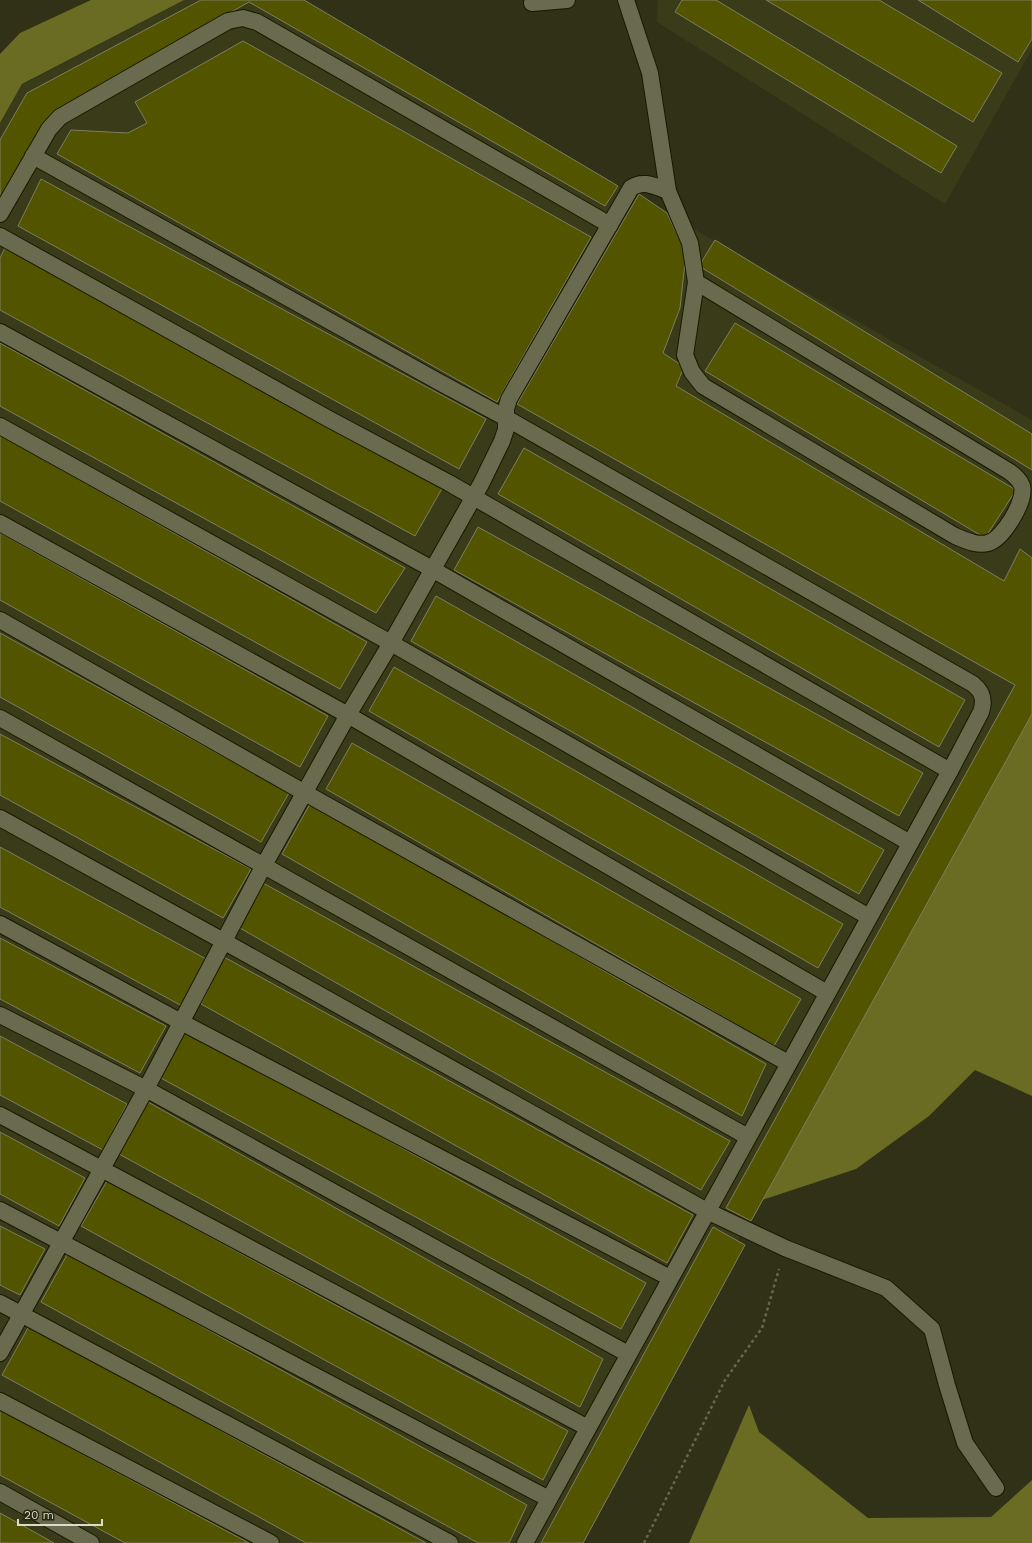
<svg xmlns="http://www.w3.org/2000/svg" width="1032" height="1543" font-family="'Work Sans',sans-serif">
<style>
.built{fill:#3a3b19}
.forest{fill:#6b6c23}
.building{fill:#535400;stroke:#7d7e61}
.lines{fill:none;stroke-linecap:round;stroke-linejoin:round}
.service-casing{stroke:#191901;stroke-width:18}
.path{stroke:#676751;stroke-width:2.5;stroke-dasharray:3 3;stroke-linecap:butt}
.service{stroke:#696a4e;stroke-width:16}
</style>
<rect width="100%" height="100%" fill="#313117"/>
<g class="built">
<path d="M 184,0 L 288,0 L 1032,420 L 1032,705 L 572,1543 L 0,1543 L 0,123 L 22,85 Z"/>
<path d="M 658,0 L 1032,0 L 1032,49 L 945,204 L 657,22 Z"/>
</g>
<g class="forest">
<path d="M 91,0 L 184,0 L 22,84 L 0,123 L 0,54 L 20,33 Z"/>
<path d="M 1032,705 L 1032,1096 L 975,1070 L 929,1116 L 856,1169 L 759,1201 Z"/>
<path d="M 749,1405 L 759,1432 L 868,1518 L 991,1517 L 1032,1480 L 1032,1543 L 689,1543 Z"/>
</g>
<g class="building">
<path d="M 201,0 L 304,0 L 618,186 L 605,206 L 249,2 L 56,110 L 0,205 L 0,140 L 27,93 Z"/>
<path d="M 682,0 L 716,0 L 957,146 L 941,173 L 675,12 Z"/>
<path d="M 766,0 L 879,0 L 1002,73 L 973,122 Z"/>
<path d="M 918,0 L 1030,0 L 1032,1 L 1032,39 L 1018,62 Z"/>
<path d="M 243,41 L 591,237 L 497,402 L 57,154 L 71,130 L 128,133 L 147,123 L 135,102 Z"/>
<path d="M 41,179 L 486,419 L 459,469 L 18,226 Z"/>
<path d="M 639,194 L 667,213 L 686,254 L 680,308 L 663,353 L 684,367 L 676,386 L 1004,581 L 1020,549 L 1032,558 L 1032,714 L 751,1221 L 726,1208 L 1015,685 L 517,404 Z"/>
<path d="M 715,240 L 1032,434 L 1032,470 L 699,266 Z"/>
<path d="M 5,248 L 444,485 L 415,536 L 0,310 L 0,258 Z"/>
<path d="M 735,323 L 1016,490 L 985,538 L 705,371 Z"/>
<path d="M 0,343 L 405,568 L 376,613 L 0,406 Z"/>
<path d="M 0,435 L 367,642 L 340,689 L 0,501 Z"/>
<path d="M 524,448 L 965,700 L 939,747 L 498,494 Z"/>
<path d="M 478,527 L 923,773 L 899,816 L 454,570 Z"/>
<path d="M 0,533 L 328,716 L 300,767 L 0,600 Z"/>
<path d="M 436,596 L 884,850 L 859,894 L 411,641 Z"/>
<path d="M 0,633 L 289,793 L 261,842 L 0,697 Z"/>
<path d="M 394,667 L 843,924 L 818,968 L 369,711 Z"/>
<path d="M 0,734 L 251,869 L 223,918 L 0,795 Z"/>
<path d="M 352,743 L 801,999 L 774,1046 L 326,789 Z"/>
<path d="M 311,802 L 766,1064 L 742,1116 L 282,854 Z"/>
<path d="M 0,847 L 208,960 L 182,1006 L 0,907 Z"/>
<path d="M 263,883 L 730,1141 L 701,1190 L 238,927 Z"/>
<path d="M 0,938 L 166,1026 L 140,1073 L 0,999 Z"/>
<path d="M 224,957 L 693,1215 L 667,1263 L 201,1004 Z"/>
<path d="M 187,1029 L 646,1283 L 621,1329 L 159,1077 Z"/>
<path d="M 0,1036 L 127,1104 L 103,1150 L 0,1095 Z"/>
<path d="M 148,1102 L 603,1359 L 580,1407 L 119,1154 Z"/>
<path d="M 0,1132 L 85,1178 L 59,1226 L 0,1194 Z"/>
<path d="M 107,1181 L 568,1431 L 543,1480 L 81,1226 Z"/>
<path d="M 0,1226 L 45,1249 L 20,1295 L 0,1285 Z"/>
<path d="M 713,1227 L 745,1245 L 583,1543 L 541,1543 Z"/>
<path d="M 68,1253 L 527,1505 L 509,1543 L 478,1543 L 41,1302 Z"/>
<path d="M 29,1326 L 426,1543 L 306,1543 L 2,1375 Z"/>
<path d="M 0,1410 L 249,1543 L 125,1543 L 0,1475 Z"/>
<path d="M 0,1513 L 54,1543 L 0,1543 Z"/>
</g>
<g class="lines">
<g class="service-casing">
<g id="service">
<path d="M 626,0 L 650,73 L 668,191 L 690,243 L 696,282 L 685,355 L 692,372 L 703,386 L 955,536 C 965,540 977,546 988,543 C 1003,539 1026,501 1022,486 C 1020,480 1015,476 1010,472 L 696,282"/>
<path d="M 532,3 L 567,0"/>
<path d="M 33,156 L 439,382 L 506,418 L 973,684 C 983,692 985,700 981,712 L 950,771 L 525,1543"/>
<path d="M 0,214 L 49,129 L 60,117 L 228,21 L 243,18 L 257,22 L 610,225"/>
<path d="M 0,236 L 327,418 L 449,483 L 950,771"/>
<path d="M 0,332 L 432,569 L 910,843"/>
<path d="M 0,426 L 391,643 L 869,917"/>
<path d="M 0,523 L 348,715 L 827,993"/>
<path d="M 0,620 L 305,793 L 788,1063"/>
<path d="M 0,718 L 748,1137"/>
<path d="M 0,818 L 225,942 L 707,1211 L 785,1248 L 886,1288 L 932,1329 L 947,1385 L 965,1443 L 996,1488"/>
<path d="M 0,924 L 181,1022 L 670,1278"/>
<path d="M 0,1015 L 146,1089 L 628,1354"/>
<path d="M 0,1115 L 588,1428"/>
<path d="M 0,1210 L 549,1499"/>
<path d="M 0,1303 L 450,1543"/>
<path d="M 0,1353 L 146,1089 L 264,865 L 348,715 L 391,643 L 481,484 L 502,441 L 506,429 L 506,409 L 509,399 L 631,188 C 643,179 656,187 668,191"/>
<path d="M 0,1401 L 271,1543"/>
<path d="M 0,1492 L 91,1543"/>
</g>
</g>
<path class="path" d="M 644,1543 L 725,1380 L 762,1328 L 779,1269"/>
<use href="#service" class="service"/>
</g>
<path d="M18 1519v6h84v-6" fill="none" stroke="#dadbcb" stroke-width="2"/>
<text x="24" y="1519" font-size="12" fill="#dadbcb" stroke="#27270d" stroke-width="3" paint-order="stroke">20 m</text>
</svg>
